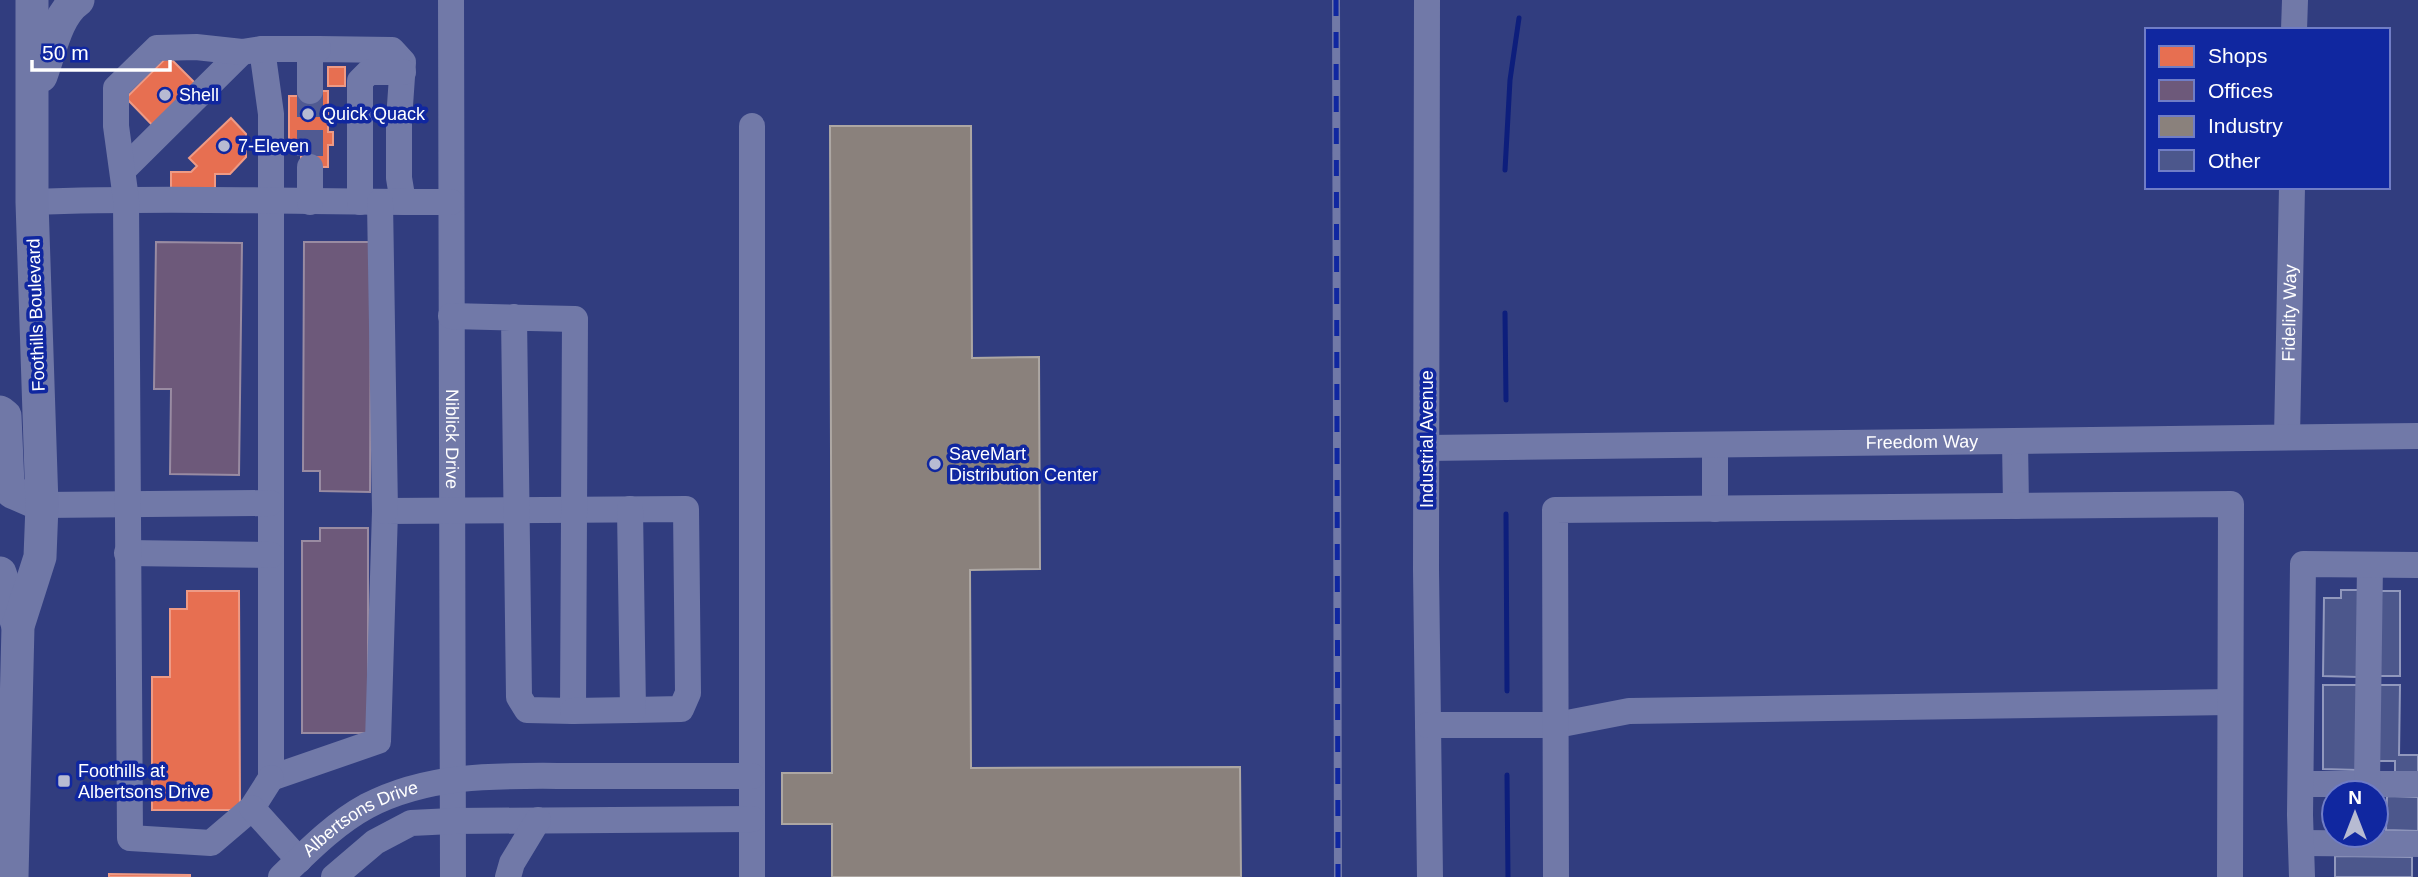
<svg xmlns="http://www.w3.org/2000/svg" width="2418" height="877" font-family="Helvetica,sans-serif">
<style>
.shops{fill:#e76f51;stroke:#ee9a85;stroke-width:2}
.offices{fill:#6d597a;stroke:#998ba2;stroke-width:2}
.industry{fill:#8a817c;stroke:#ada7a3;stroke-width:2}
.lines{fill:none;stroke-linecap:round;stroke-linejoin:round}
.stream{stroke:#0d1e7c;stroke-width:5}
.building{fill:#4c578c;stroke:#9198bd;stroke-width:2}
.minor-tunnel{stroke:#505a92;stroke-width:26;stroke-dasharray:26 13;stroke-linecap:butt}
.minor{stroke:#7179a8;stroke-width:26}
.major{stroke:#7078a7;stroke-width:33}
.rail-casing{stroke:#7179a7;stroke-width:8}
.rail{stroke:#1027a0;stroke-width:5;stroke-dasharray:16;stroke-linecap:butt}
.poi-dot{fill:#b7bbd2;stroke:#1027a0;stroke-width:2.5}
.labels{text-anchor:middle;stroke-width:7;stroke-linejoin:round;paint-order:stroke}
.poi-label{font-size:18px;fill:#fff;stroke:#1027a0;text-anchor:start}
.street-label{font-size:18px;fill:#fff;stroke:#1027a0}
</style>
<rect width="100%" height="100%" fill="#313d7f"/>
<g class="shops">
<path d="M 168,56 L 204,92 L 161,134 L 126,98 Z"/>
<rect x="328" y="67" width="17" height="19"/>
<path d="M 301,91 L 328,91 L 328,132 L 333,132 L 333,145 L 328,145 L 328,167 L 301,167 L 301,146 L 289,146 L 289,96 L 301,96 Z"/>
<path d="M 231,118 L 246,134 L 246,157 L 230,174 L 215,174 L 215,188 L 171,188 L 171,172 L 191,172 L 197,166 L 189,158 Z"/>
<path d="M 187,591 L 239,591 L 240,810 L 152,810 L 152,677 L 170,677 L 170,609 L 187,609 Z"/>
<path d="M 109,874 L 190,875 L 190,877 L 109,877 Z"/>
</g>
<g class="offices">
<path d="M 156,242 L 242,243 L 239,475 L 170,474 L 171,389 L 154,389 Z"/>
<path d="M 304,242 L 371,242 L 370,492 L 320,491 L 320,471 L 303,471 Z"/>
<path d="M 320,528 L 368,528 L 368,733 L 302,733 L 302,541 L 320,541 Z"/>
</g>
<path class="industry" d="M 830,126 L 971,126 L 972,358 L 1039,357 L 1040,569 L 970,570 L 971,768 L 1240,767 L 1241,877 L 832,877 L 832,824 L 782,824 L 782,773 L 832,773 Z"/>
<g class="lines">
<g class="stream">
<path d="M 1505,170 L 1510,80 L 1519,18"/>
<path d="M 1505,313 L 1506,400"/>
<path d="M 1506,514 L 1507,691"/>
<path d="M 1507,775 L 1508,877"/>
</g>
</g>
<g class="building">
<path d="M 2341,590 L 2359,590 L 2358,677 L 2323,676 L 2324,598 L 2341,598 Z"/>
<rect x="2378" y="591" width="22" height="85"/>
<path d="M 2323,685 L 2358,685 L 2358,770 L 2323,769 Z"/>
<path d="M 2377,685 L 2400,685 L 2399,755 L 2418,755 L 2418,775 L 2395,775 L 2395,761 L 2376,761 Z"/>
<rect x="2376" y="796" width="2" height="34"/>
<path d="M 2387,796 L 2418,797 L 2418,831 L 2386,830 Z"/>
<path d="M 2335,856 L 2412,857 L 2412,877 L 2335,877 Z"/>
</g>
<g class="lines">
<path class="minor-tunnel" d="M 310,91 L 310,167"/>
<g class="minor">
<path id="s1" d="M 451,0 L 453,877"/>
<path d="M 1427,0 L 1426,570 L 1430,877"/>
<path d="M 2294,30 L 2295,0"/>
<path d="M 262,49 L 271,114 L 271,778 L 378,741 L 385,511 L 686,509 L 688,693 L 681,709 L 633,710"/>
<path d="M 310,91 L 310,57 L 318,49 L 392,50 L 403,62 L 399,120 L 399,178 L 403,202"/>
<path d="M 752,126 L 752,877"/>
<path d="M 123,170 L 242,52"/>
<path d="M 32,202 C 171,197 311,202 451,202"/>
<path d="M 310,202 L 310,167"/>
<path d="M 360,202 L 360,81 L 369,72 L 403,72"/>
<path d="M 380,202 L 385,511"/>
<path d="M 451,316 L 575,319 L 573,711 L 527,710 L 519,697 L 514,317"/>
<path id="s2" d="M 2287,437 L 2292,187"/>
<path d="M 2015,441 L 2016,506"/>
<path d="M 1715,445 L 1715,509"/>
<path id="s3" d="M 1427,448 L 2418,436"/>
<path d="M 42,505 L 270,503"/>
<path d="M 127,553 L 271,555"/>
<path d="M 573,711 L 633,710 L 630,509"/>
<path d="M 1428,725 L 1557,725 L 1629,711 L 2230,702"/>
<path d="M 271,778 L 252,808 L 211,843 L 130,838 L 126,199 L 116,126 L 116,88 L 157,48 L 196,47 L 242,52 L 262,49 L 318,49"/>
<path d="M 2301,784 L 2418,784"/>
<path d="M 2367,784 L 2370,565"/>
<path d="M 252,808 L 299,860"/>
<path d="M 2301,843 L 2418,844"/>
<path id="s4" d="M 281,877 C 308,851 334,824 367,806 C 434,771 509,776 582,776 C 639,776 696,776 752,776"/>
<path d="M 334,877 L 375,842 L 411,823 L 452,821 L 752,819"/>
<path d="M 508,877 L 512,863 L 538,820"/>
<path d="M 1556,877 L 1555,510 L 2231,504 L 2230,877"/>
<path d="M 2302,877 L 2300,815 L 2303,564 L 2418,565"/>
</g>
<g class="major">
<path d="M 41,76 C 50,53 56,15 78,0"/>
<path d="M 0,412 L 5,416 L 8,485 L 12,492 L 42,505"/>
<path d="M 0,573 L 18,626"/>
<path d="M 12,877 L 18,626 L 40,557 L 42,505 L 32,202 L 32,0"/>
</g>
<g class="rail-casing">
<path id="rail" d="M 1336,0 L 1338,877"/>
</g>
<use href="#rail" class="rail"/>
</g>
<g class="poi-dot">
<circle cx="165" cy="95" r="7"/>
<circle cx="308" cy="114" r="7"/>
<circle cx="224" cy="146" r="7"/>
<circle cx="935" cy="464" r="7"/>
<rect x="57" y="774" width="14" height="14" rx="3.5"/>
</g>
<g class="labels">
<g class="poi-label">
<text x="179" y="101">Shell</text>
<text x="322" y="120">Quick Quack</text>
<text x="238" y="152">7-Eleven</text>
<text x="949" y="460">SaveMart<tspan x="949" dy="21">Distribution Center</tspan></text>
<text x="78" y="777">Foothills at<tspan x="78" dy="21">Albertsons Drive</tspan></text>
</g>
<g class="street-label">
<text dy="6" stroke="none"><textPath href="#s2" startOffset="124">Fidelity Way</textPath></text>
<text transform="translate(36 315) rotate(-92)" y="6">Foothills Boulevard</text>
<text dy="6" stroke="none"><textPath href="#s1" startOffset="439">Niblick Drive</textPath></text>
<text transform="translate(1427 439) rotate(-90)" y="6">Industrial Avenue</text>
<text dy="6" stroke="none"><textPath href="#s3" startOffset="495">Freedom Way</textPath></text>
<text dy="6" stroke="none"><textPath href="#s4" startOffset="100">Albertsons Drive</textPath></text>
</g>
</g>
<rect x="2145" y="28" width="245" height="161" fill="#1027a0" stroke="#707dc6" stroke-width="2"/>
<rect x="2159" y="46" width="35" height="21" fill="#e76f51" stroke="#707dc6" stroke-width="2"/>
<text x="2208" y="63" font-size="21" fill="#ffffff">Shops</text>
<rect x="2159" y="80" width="35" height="21" fill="#6d597a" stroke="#707dc6" stroke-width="2"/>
<text x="2208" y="98" font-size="21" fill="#ffffff">Offices</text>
<rect x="2159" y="116" width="35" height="21" fill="#8a817c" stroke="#707dc6" stroke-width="2"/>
<text x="2208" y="133" font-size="21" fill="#ffffff">Industry</text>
<rect x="2159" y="150" width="35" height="21" fill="#4c578c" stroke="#707dc6" stroke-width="2"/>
<text x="2208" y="168" font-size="21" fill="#ffffff">Other</text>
<g transform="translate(2355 814)"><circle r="33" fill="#1027a0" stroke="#707dc6" stroke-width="2"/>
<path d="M0-5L12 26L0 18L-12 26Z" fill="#b7bbd2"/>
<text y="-10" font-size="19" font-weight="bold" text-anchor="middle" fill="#ffffff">N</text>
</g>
<path d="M32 60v10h138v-10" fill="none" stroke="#ffffff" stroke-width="3.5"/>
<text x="42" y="60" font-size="21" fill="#ffffff" stroke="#1027a0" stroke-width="5" paint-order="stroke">50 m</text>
</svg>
